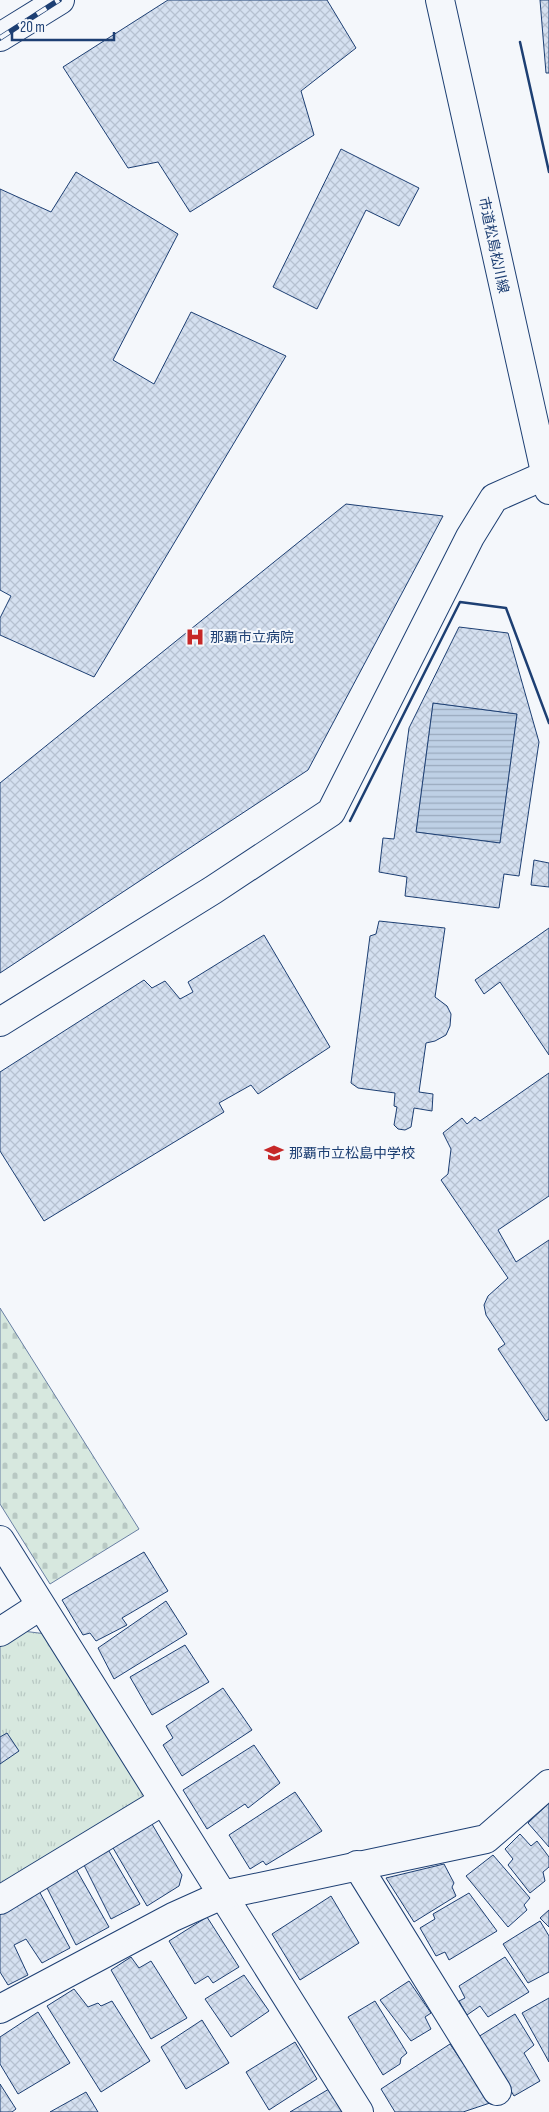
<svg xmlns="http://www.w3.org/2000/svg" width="549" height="2112" font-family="'Sofia Sans Condensed','Noto Sans JP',sans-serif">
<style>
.cemetery{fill:url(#cemetery-stones);stroke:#687fa3}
.park{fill:url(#park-tufts);stroke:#687fa3}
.water{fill:url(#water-rules);stroke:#687fa3}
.building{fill:url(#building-cross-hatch);stroke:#1d3f73;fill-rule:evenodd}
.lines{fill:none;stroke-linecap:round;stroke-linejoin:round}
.minor-casing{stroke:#1d3f73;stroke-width:30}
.tertiary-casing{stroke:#1d3f73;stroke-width:30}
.primary-casing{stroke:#1d3f73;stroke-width:30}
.minor{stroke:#f4f7fb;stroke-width:28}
.tertiary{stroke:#f4f7fb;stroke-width:28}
.primary{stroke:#f4f7fb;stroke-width:28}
.rail-casing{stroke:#1d3f73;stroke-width:5.5}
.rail{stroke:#f4f7fb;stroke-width:4;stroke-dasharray:11;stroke-linecap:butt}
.wall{stroke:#1d3f73;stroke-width:2.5}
.labels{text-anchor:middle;stroke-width:4;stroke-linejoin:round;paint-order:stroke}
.street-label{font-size:14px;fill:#1d3f73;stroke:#f4f7fb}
.poi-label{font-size:14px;fill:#1d3f73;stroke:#f4f7fb;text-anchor:start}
</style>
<defs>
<pattern id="cemetery-stones" width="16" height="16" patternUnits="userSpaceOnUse" patternTransform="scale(1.25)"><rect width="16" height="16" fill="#d7e8df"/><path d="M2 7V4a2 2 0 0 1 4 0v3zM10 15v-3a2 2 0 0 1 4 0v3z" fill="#b8c8c3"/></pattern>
<pattern id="park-tufts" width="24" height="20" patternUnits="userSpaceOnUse" patternTransform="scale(1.25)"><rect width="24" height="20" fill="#d7e8df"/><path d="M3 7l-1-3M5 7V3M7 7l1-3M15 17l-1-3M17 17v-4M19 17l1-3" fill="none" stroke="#b8c8c3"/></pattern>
<pattern id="water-rules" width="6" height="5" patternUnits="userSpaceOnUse" patternTransform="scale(1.25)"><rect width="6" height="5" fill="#bed0e5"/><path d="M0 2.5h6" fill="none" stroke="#9aaabe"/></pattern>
<pattern id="building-cross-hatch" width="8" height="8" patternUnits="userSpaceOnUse" patternTransform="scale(1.25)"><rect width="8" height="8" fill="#d5e0f0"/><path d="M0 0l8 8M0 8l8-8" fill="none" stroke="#b6c1d1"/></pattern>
</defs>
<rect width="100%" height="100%" fill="#f4f7fb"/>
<path class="cemetery" d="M 0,1308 L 139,1529 L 50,1584 L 0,1504 Z"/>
<path class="park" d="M 14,1630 L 47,1634 L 150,1799 L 0,1891 L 0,1640 Z"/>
<path class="water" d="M 433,703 L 517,714 L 500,843 L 416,832 Z"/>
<g class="building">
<path d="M 168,0 L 327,0 L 356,48 L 301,91 L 314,135 L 190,212 L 158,162 L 128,168 L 63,67 Z"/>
<path d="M 540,0 L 549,0 L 549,73 L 546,73 Z"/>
<path d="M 341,149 L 419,188 L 399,226 L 366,210 L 317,309 L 273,287 Z"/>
<path d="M 76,172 L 178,234 L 113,360 L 154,384 L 191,312 L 286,356 L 94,677 L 0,635 L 0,618 L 11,596 L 0,590 L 0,189 L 51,212 Z"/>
<path d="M 346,504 L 443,516 L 308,770 L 0,973 L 0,783 Z"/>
<path d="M 459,627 L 508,633 L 539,742 L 519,876 L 504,874 L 499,908 L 405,896 L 407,877 L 379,872 L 383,838 L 394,839 L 409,728 ZM 433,703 L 517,714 L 500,843 L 416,832 Z"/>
<path d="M 534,860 L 549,863 L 549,887 L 531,885 Z"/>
<path d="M 379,921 L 445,928 L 435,997 L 447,1006 L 451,1014 L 450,1026 L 446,1035 L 435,1041 L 426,1043 L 419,1092 L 433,1094 L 432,1111 L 414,1108 L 411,1127 L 405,1130 L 398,1129 L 394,1125 L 397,1107 L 394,1106 L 395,1093 L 358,1088 L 351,1083 L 370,936 L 376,934 Z"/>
<path d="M 549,928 L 549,1055 L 500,982 L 484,994 L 475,980 Z"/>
<path d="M 264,935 L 330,1047 L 258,1094 L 251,1085 L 219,1103 L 224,1112 L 44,1221 L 0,1151 L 0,1072 L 144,980 L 152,988 L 165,981 L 180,999 L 193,992 L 188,982 Z"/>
<path d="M 549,1073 L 549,1196 L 498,1230 L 516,1262 L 549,1240 L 549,1419 L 546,1421 L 498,1349 L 505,1344 L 486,1315 L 484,1305 L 488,1296 L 508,1278 L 441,1180 L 448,1174 L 451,1149 L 443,1133 L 462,1118 L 467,1124 L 475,1117 L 480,1121 Z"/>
<path d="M 144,1552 L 168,1591 L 122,1618 L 127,1625 L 96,1641 L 90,1633 L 83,1635 L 62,1600 Z"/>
<path d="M 166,1601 L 187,1634 L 114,1679 L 98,1648 Z"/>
<path d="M 185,1645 L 209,1682 L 152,1715 L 130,1677 Z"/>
<path d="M 223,1688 L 252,1730 L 182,1776 L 163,1745 L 173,1738 L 166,1726 Z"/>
<path d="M 7,1733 L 19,1751 L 0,1764 L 0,1737 Z"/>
<path d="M 254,1745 L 280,1783 L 248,1808 L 245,1804 L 207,1829 L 183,1790 Z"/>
<path d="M 295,1792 L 322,1831 L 266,1865 L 263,1861 L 250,1869 L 229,1835 Z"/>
<path d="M 549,1803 L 549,1847 L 528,1823 Z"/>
<path d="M 149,1819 L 182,1875 L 179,1886 L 147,1906 L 109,1841 Z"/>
<path d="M 520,1834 L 531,1846 L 537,1841 L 549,1857 L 549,1867 L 543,1872 L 545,1881 L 530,1893 L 508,1865 L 513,1859 L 505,1849 Z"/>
<path d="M 106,1846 L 140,1904 L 111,1919 L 82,1861 Z"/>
<path d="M 493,1855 L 530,1898 L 524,1905 L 527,1910 L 508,1927 L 466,1876 Z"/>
<path d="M 444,1864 L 454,1883 L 452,1887 L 456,1896 L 414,1922 L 386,1878 Z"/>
<path d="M 76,1869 L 109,1927 L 76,1945 L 46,1886 Z"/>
<path d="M 39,1891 L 70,1948 L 42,1963 L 26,1939 L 14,1945 L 28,1975 L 8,1985 L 0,1972 L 0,1912 Z"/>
<path d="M 469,1893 L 497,1931 L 449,1960 L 445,1952 L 436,1956 L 420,1928 L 435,1919 L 433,1914 Z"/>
<path d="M 331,1896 L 359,1943 L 300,1980 L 272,1934 Z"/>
<path d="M 549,1910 L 549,1927 L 540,1918 Z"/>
<path d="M 207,1917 L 239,1967 L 213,1983 L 208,1976 L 195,1984 L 169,1941 Z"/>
<path d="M 540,1921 L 549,1936 L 549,1972 L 528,1983 L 503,1944 Z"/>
<path d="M 131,1957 L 139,1968 L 151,1961 L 187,2018 L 151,2039 L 111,1970 Z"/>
<path d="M 505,1957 L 529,1992 L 488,2017 L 480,2006 L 467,2015 L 459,2001 L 465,1998 L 459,1986 Z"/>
<path d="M 244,1975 L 269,2011 L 231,2037 L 205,1999 Z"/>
<path d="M 409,1981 L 431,2013 L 425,2017 L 431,2029 L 411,2041 L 380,2000 Z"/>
<path d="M 74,1989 L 88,2007 L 98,2003 L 101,2006 L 112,2001 L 150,2061 L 101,2092 L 47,2006 Z"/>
<path d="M 549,1998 L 549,2062 L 522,2013 Z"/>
<path d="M 375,2001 L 407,2053 L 401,2058 L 400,2064 L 383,2075 L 348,2017 Z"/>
<path d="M 38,2012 L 70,2063 L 18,2094 L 0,2064 L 0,2037 Z"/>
<path d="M 515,2014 L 534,2045 L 524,2053 L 540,2081 L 514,2096 L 478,2037 Z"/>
<path d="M 202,2020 L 229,2063 L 186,2089 L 161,2047 Z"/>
<path d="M 295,2042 L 317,2079 L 269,2110 L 246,2072 Z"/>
<path d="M 450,2044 L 490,2103 L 463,2112 L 395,2112 L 381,2089 Z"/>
<path d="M 0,2084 L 16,2109 L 12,2112 L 0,2112 Z"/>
<path d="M 329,2089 L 342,2112 L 290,2112 Z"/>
<path d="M 86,2092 L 98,2112 L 50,2112 Z"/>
</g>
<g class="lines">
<g class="minor-casing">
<g id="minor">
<path d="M 0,1022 L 213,890 L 331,812 L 470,537 L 494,498 L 546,475"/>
<path d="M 0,1540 L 359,2112"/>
<path d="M 0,1632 L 40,1606"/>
<path d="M 357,1865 L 497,2091"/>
<path d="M 0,1900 L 163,1801"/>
<path d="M 0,2009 L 173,1917 L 222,1895 L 486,1839 L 549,1784"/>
</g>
</g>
<g class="tertiary-casing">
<path id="tertiary" d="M 440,0 L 549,490"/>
</g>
<g class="primary-casing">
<path id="primary" d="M 0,37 L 60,0"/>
</g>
<use href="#minor" class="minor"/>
<use href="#tertiary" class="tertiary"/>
<use href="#primary" class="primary"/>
<g class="rail-casing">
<path id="rail" d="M 0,38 L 59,0"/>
</g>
<use href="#rail" class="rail"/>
<g class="wall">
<path d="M 520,42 L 549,172"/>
<path d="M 350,821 L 460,602 L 506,608 L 549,723"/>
</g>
</g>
<defs>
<g id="hospital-bare" transform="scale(1.5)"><path d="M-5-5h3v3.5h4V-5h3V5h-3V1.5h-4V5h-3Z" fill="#c62828" stroke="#f4f7fb" stroke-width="2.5" paint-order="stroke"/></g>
<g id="school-bare" transform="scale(1.5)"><path d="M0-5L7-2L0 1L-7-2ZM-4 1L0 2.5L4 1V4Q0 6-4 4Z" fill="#c62828" stroke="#f4f7fb" stroke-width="2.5" paint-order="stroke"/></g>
</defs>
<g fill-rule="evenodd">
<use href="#hospital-bare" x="195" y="637"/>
<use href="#school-bare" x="274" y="1153"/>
</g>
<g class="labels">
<g class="street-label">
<text transform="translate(494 245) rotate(78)" y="5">市道松島松川線</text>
</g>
<g class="poi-label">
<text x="210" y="642">那覇市立病院</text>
<text x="289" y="1158">那覇市立松島中学校</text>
</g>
</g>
<path d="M12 32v8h102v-8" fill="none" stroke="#1d3f73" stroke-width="2.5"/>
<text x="20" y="32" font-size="15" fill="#1d3f73" stroke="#f4f7fb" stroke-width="4" paint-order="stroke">20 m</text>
</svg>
